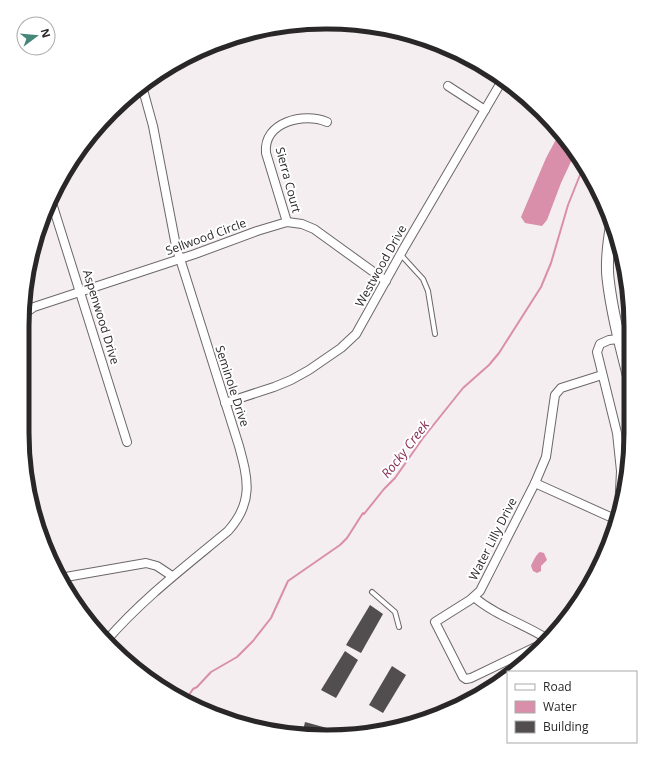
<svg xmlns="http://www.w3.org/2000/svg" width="653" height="759" font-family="'Open Sans',sans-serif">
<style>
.water{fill:#d98fa9}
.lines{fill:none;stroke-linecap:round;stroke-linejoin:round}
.stream{stroke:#d98fa9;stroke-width:2}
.building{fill:#524d4f}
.lane-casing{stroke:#6c6769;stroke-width:6}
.street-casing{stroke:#6c6769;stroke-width:10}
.secondary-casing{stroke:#6c6769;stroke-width:13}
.lane{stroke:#fff;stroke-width:4}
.street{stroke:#fff;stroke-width:8}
.secondary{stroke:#fff;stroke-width:11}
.labels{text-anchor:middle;stroke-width:4;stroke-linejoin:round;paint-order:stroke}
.street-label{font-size:12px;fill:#2a2728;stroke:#fff}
.water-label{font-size:13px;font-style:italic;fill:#873055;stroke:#fff}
.rim{fill:none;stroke:#2a2728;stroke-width:5}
</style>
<rect width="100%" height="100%" fill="#f5eef0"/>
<g class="water">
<path d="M 560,132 L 575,153 L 561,183 L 547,220 L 542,226 L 525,223 L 521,217 L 546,158 Z"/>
<path d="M 540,552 L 544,553 L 547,560 L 541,566 L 541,571 L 537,573 L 533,571 L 531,566 C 532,563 537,553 540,552 Z"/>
</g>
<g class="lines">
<path class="stream" d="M 182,699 L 189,695 L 193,689 L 197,687 L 211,672 L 237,657 L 253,641 L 271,618 L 288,581 L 340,545 L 347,538 L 363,513 L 364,514 L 384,489 L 395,478 L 423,438 L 463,388 L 489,365 L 499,353 L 541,287 L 551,263 L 568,205 L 584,165"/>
</g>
<g class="building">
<path d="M 626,283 L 628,293 L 629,301 L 626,299 L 623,287 Z"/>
<path d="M 370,605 L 383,614 L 361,653 L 346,645 Z"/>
<path d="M 345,651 L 358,660 L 336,698 L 321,690 Z"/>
<path d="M 392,666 L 406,675 L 383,713 L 369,705 Z"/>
<path d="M 305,722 L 349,734 L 348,736 L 302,735 Z"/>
</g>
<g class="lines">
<g class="lane-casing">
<g id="lane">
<path d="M 609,248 L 619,251"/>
<path d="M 401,255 L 423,279 L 428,291 L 435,334"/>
<path d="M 621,338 L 630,335"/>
<path d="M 372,592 L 395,612 L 399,627"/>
</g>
</g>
<g class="street-casing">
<g id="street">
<path d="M 448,86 L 485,110"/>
<path d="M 51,200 L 127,442"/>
<path d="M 287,222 L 266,153 C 263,122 304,112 327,122"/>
<path d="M 24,314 L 34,307 L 195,254 L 257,231 L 287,222 L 302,224 L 314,229 L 386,281"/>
<path d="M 619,339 L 609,340 L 600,344 L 597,352 L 617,433 L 621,471 L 619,511"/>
<path d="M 225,403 L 274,387 L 291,380 L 309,370 L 341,348 L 356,334 L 404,248 L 503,79"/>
<path d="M 25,454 L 28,463 L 27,469"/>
<path d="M 535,483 L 617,520"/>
<path d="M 600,564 L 610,542"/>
<path d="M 60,578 L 146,563 L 157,566 L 172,576"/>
<path d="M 474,597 C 496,616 525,624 549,640"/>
<path d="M 577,604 L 583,596"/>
<path d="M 106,641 C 142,599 186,566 228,531 C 254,502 248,479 239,446 L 176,246 L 153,126 L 142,86"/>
<path d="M 546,642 L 471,678 L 466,679 L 463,677 L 435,622 L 470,600 L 480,591 L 535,483 L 546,457 L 555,395 L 561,388 L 602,375"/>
</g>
</g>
<g class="secondary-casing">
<path id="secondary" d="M 612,223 C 609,240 606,260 608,278 C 612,314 622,350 631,386"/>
</g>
<use href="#lane" class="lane"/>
<use href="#street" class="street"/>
<use href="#secondary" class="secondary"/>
</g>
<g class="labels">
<g class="street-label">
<text transform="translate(288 180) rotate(75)" y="4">Sierra Court</text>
<text transform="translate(206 237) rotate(-20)" y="4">Sellwood Circle</text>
<text transform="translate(381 266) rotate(-61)" y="4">Westwood Drive</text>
<text transform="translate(101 317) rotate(73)" y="4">Aspenwood Drive</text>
<text transform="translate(232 386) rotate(72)" y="4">Seminole Drive</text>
<text transform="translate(493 539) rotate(-63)" y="4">Water Lilly Drive</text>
</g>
<g class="water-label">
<text transform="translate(405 449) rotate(-52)" y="5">Rocky Creek</text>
</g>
</g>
<path d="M0 0H653V759H0ZM326 29H327A297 297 0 0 1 624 326V433A297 297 0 0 1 327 730H326A297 297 0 0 1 29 433V326A297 297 0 0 1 326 29Z" fill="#fff" fill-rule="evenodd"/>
<path class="rim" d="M326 29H327A297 297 0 0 1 624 326V433A297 297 0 0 1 327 730H326A297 297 0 0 1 29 433V326A297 297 0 0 1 326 29Z"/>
<rect x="507" y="671" width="130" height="72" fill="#ffffff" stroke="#aaa9a9"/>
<rect x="515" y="684" width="20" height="6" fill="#ffffff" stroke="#aaa9a9"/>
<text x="543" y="691" font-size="12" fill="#2a2728">Road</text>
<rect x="515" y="701" width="20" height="12" fill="#d98fa9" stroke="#aaa9a9"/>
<text x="543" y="711" font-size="12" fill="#2a2728">Water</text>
<rect x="515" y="721" width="20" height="12" fill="#524d4f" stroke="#aaa9a9"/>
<text x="543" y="731" font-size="12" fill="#2a2728">Building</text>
<g transform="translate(36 36) rotate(74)"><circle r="19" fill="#ffffff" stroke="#aaa9a9"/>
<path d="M0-3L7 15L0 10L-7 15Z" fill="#458779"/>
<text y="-6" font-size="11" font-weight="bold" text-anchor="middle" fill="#2a2728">N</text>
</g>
</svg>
